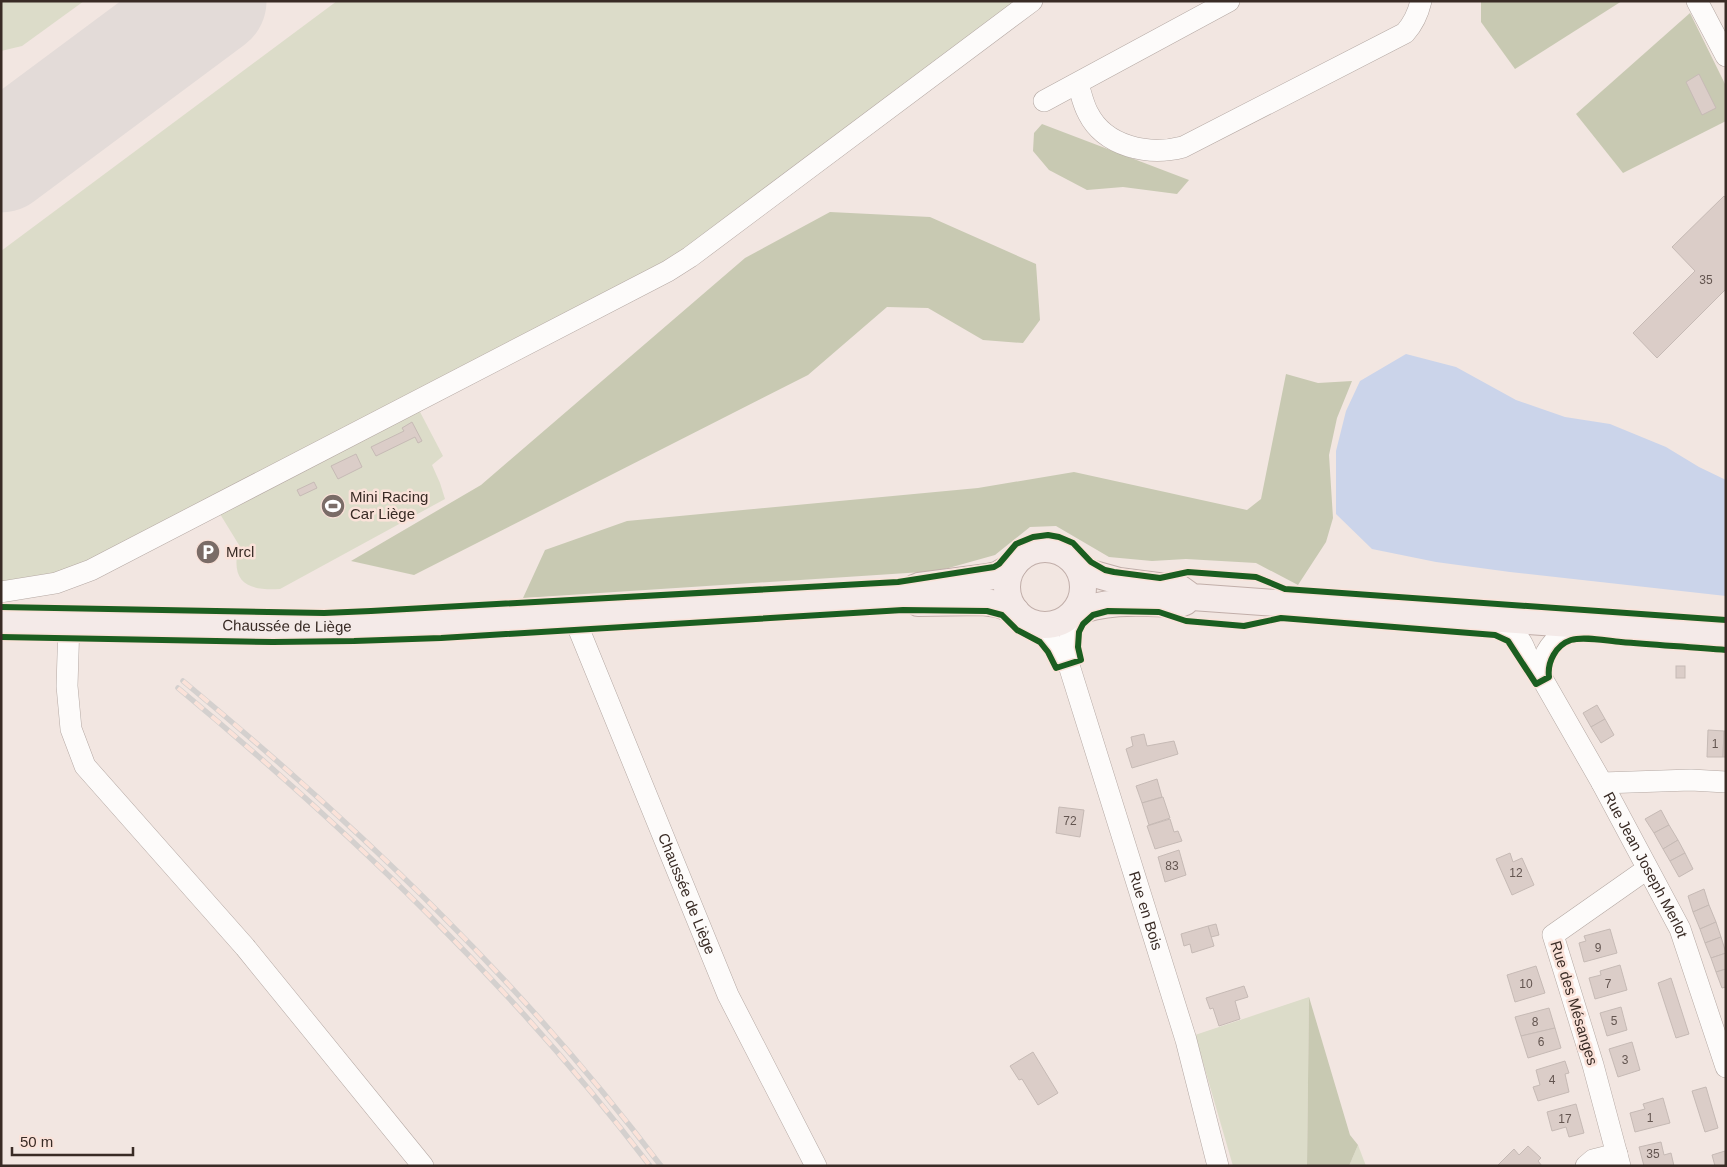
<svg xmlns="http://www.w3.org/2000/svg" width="1727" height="1167" font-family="Helvetica,sans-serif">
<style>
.green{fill:#dcdcc9}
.forest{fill:#c8c9b2}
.water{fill:#cbd4ea}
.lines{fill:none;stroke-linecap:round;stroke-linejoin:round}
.taxiway{stroke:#e3dbd8;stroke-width:44}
.runway{stroke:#e3dbd8;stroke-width:109}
.building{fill:#dbcdc8;stroke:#c6bab5}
.minor-casing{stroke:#b4a8a3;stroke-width:22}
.major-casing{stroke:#c1aea9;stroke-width:28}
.minor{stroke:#fdfbfa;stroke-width:21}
.major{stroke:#f4eae8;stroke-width:26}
.rail-casing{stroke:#d4d0ce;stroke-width:5.5}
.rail{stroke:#fae2d9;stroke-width:4;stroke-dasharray:11;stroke-linecap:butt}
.cycleway-casing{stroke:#fae2d9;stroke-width:9}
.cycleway{stroke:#1b5e20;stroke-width:6}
.labels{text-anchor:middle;stroke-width:5;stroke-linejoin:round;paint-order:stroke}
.number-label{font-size:12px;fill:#635550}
.poi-label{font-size:15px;fill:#392b25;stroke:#fae2d9;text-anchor:start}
.street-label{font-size:15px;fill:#392b25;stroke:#fae2d9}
</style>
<rect width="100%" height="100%" fill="#f2e6e1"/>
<g class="green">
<path d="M 1,1 L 84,1 L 22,46 L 1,51 Z"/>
<path d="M 337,1 L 1024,1 L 672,262 L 125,546 L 45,577 L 1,583 L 1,251 Z"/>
<path d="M 419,410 L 443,456 L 432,465 L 440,483 L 445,499 L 280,589 C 245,591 230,581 239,545 L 220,514 Z"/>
<path d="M 1309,997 L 1307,1166 L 1233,1166 L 1195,1035 Z"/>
<path d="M 1358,1145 L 1366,1166 L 1349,1166 Z"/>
</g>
<g class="forest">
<path d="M 1481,1 L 1622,1 L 1515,69 L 1481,22 Z"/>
<path d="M 1690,13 L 1726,86 L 1726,121 L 1623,173 L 1576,114 Z"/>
<path d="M 1042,124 L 1189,180 L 1177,194 L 1123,187 L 1087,190 L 1049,170 L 1033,151 L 1034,133 Z"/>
<path d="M 830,212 L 930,217 L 1036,264 L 1040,320 L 1023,343 L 983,340 L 928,308 L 887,307 L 808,375 L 414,575 L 351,561 L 481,485 L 745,258 Z"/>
<path d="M 1286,374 L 1318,383 L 1352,381 L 1337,418 L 1329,455 L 1333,518 L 1326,542 L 1298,585 L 1256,563 L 1186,559 L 1152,561 L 1109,557 L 1056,526 L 1030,527 L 995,555 L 938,571 L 523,598 L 545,550 L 627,521 L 978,488 L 1074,472 L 1247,510 L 1261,499 Z"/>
<path d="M 1309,997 L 1350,1135 L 1358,1145 L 1349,1166 L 1307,1166 Z"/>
</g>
<path class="water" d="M 1406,354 L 1456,367 L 1516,400 L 1565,417 L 1610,424 L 1666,447 L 1699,467 L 1726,480 L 1726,596 L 1510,572 L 1436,562 L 1372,549 L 1336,514 L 1336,451 L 1346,411 L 1360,381 Z"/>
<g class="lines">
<path class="taxiway" d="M 1,138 L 19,133 L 40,124 L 169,34"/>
<path class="runway" d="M 1,158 L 212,1"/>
</g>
<g class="building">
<path d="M 1699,74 L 1716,108 L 1702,115 L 1686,82 Z"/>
<path d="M 1724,196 L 1726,198 L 1726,289 L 1657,358 L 1633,333 L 1695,271 L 1672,247 Z"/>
<path d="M 412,422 L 422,441 L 418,443 L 415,437 L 376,456 L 371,447 L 404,431 L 402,428 Z"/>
<path d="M 356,454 L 362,467 L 338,479 L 331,466 Z"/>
<path d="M 314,482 L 317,488 L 300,496 L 297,490 Z"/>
<rect x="1676" y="666" width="9" height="12"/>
<path d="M 1597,705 L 1605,719 L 1591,727 L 1583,713 Z"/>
<path d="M 1605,719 L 1614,735 L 1601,743 L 1591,727 Z"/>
<path d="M 1708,730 L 1724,731 L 1723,757 L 1707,757 Z"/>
<path d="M 1724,731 L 1726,731 L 1726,757 L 1723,757 Z"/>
<path d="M 1144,734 L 1147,746 L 1174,741 L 1178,754 L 1132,768 L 1126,749 L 1133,746 L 1131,737 Z"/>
<path d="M 1157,779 L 1162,797 L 1142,803 L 1136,786 Z"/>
<path d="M 1163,797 L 1170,818 L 1149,825 L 1142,803 Z"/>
<path d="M 1059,807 L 1084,810 L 1080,837 L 1056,833 Z"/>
<path d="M 1661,810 L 1669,825 L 1654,833 L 1645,819 Z"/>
<path d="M 1170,819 L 1174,832 L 1178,831 L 1182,841 L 1155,849 L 1147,826 Z"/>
<path d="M 1669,825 L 1678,840 L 1663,849 L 1654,833 Z"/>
<path d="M 1678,840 L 1685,853 L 1670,861 L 1663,849 Z"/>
<path d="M 1179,850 L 1186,875 L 1165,882 L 1158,857 Z"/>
<path d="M 1510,853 L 1513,862 L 1522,858 L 1534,885 L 1512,895 L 1496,859 Z"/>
<path d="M 1685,853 L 1693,869 L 1679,877 L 1670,861 Z"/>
<path d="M 1704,889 L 1709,905 L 1693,912 L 1688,896 Z"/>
<path d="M 1709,905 L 1716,922 L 1700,929 L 1693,912 Z"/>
<path d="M 1716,922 L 1721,937 L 1705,943 L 1700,929 Z"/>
<path d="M 1216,924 L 1219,935 L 1211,937 L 1208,926 Z"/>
<path d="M 1208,926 L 1214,946 L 1192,953 L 1190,944 L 1184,946 L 1181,934 Z"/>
<path d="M 1610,929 L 1617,953 L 1584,962 L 1579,943 L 1586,941 L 1584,936 Z"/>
<path d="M 1721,937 L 1726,953 L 1711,958 L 1705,943 Z"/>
<path d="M 1726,953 L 1726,969 L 1716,972 L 1711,958 Z"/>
<path d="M 1620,965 L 1627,990 L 1595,999 L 1589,978 L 1601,975 L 1600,971 Z"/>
<path d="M 1536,966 L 1545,993 L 1515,1002 L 1507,975 Z"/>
<path d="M 1726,969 L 1726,987 L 1722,988 L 1716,972 Z"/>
<path d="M 1671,978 L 1689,1034 L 1676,1038 L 1658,983 Z"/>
<path d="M 1244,986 L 1248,997 L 1235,1001 L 1240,1019 L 1219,1026 L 1213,1008 L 1210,1009 L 1206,998 Z"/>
<path d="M 1621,1007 L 1627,1030 L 1607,1036 L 1600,1013 Z"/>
<path d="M 1549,1008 L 1555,1028 L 1521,1036 L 1515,1017 Z"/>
<path d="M 1555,1028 L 1561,1048 L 1528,1058 L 1521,1036 Z"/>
<path d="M 1632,1042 L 1640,1070 L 1618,1077 L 1609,1049 Z"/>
<path d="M 1033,1052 L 1058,1093 L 1038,1105 L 1022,1079 L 1019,1080 L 1010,1066 Z"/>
<path d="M 1565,1061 L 1569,1073 L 1565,1074 L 1569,1092 L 1538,1101 L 1533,1087 L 1540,1085 L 1536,1070 Z"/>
<path d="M 1706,1087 L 1718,1128 L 1705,1132 L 1692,1091 Z"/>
<path d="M 1663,1098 L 1670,1123 L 1635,1132 L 1630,1113 L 1645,1109 L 1643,1104 Z"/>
<path d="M 1576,1104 L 1584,1133 L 1569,1137 L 1566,1127 L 1552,1131 L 1547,1112 Z"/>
<path d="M 1661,1142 L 1664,1155 L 1671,1153 L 1674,1166 L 1644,1166 L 1639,1147 Z"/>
<path d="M 1528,1146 L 1541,1158 L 1538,1161 L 1542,1166 L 1497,1166 L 1514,1149 L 1519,1155 Z"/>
<path d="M 1725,1151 L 1726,1166 L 1715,1166 L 1712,1155 Z"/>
</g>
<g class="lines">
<g class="minor-casing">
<g id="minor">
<path d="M 1697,1 L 1726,56"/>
<path d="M 1078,84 C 1081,93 1083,104 1088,113 C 1105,147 1149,156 1183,147 L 1405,33 C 1414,23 1418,14 1421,1"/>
<path d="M 1044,101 L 1229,1"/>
<path d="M 1,592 L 56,583 L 91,570 L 668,271 L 690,257 L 1032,1"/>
<path id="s1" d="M 1074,613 L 1070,635 L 1071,651 L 1067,659 L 1186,1040 L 1218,1166"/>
<path id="s2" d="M 573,615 L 728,995 L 816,1166"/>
<path id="s3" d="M 1492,618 C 1503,624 1514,631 1521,642 C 1527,651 1529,667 1539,673 L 1602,783 L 1680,929 L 1726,1067"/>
<path d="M 1029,622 L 1046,635 L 1059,654 L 1067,659"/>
<path d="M 69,623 L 67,686 L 71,729 L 85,766 L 245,947 L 423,1166"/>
<path d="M 1539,673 C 1543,668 1542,663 1544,658 C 1550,641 1565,632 1579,624"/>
<path d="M 1602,783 L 1691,780 L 1726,782"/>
<path d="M 1586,1166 L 1593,1160 L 1617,1154"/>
<path d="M 1620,1166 L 1593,1065 L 1553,935 L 1647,869"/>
</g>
</g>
<g class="major-casing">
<g id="major">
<circle cx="1045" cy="587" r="38"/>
<path d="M 1080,570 L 1119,581 L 1181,589 L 1192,597 L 1726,635"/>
<path d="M 908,596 L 914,588 L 919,586 L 988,577 L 997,575 L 1014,565"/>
<path d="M 1074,613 C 1108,599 1143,603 1180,604 L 1185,602"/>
<path id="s4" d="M 1,622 L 339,627 L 908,596 L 918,603 L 983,602 L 998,604 L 1016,611"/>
</g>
</g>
<use href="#minor" class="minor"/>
<use href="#major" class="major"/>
<g class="rail-casing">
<g id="rail">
<path d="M 183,681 C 358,826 524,984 661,1166"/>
<path d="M 178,688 C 350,831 514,987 650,1166"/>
</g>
</g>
<use href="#rail" class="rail"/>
<g class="cycleway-casing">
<g id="cycleway">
<path d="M 1,607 L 324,613 L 371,611 L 898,582 L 994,567 L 999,564 L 1016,544 L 1033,537 L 1048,535 L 1059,537 L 1073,543 L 1091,562 L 1105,570 L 1114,572 L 1160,578 L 1188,572 L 1256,577 L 1285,589 L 1726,620"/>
<path d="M 1,637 L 273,642 L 354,641 L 441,638 L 903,610 L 987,611 L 1002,615 L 1017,630 L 1040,642 L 1048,652 L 1056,668 L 1081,660 L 1078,647 L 1079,632 L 1083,624 L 1093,615 L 1108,611 L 1159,612 L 1186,621 L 1244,626 L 1281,618 L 1495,635 L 1508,641 L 1536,684 L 1549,677 C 1547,662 1556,645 1571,640 C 1584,636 1607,641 1621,642 C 1656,645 1691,647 1726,650"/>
</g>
</g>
<use href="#cycleway" class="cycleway"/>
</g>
<defs>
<g id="stadium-disc" transform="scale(1.25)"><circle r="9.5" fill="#7a6c67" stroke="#fae2d9"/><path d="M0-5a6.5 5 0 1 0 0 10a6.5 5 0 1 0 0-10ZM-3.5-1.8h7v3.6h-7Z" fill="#fff"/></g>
<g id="parking-disc" transform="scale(1.25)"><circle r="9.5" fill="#7a6c67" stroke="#fae2d9"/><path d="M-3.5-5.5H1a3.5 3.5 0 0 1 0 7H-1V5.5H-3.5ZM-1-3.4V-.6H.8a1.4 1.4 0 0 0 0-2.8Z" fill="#fff"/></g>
</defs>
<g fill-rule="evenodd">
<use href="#stadium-disc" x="333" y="506"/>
<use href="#parking-disc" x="208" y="552"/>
</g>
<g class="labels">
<g class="number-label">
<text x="1706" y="284">35</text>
<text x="1715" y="748">1</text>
<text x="1070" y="825">72</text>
<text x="1172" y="870">83</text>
<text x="1516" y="877">12</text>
<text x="1598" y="952">9</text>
<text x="1526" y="988">10</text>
<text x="1608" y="988">7</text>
<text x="1614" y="1025">5</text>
<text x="1535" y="1026">8</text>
<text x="1541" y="1046">6</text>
<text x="1625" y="1064">3</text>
<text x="1552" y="1084">4</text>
<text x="1650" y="1122">1</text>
<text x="1565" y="1123">17</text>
<text x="1653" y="1158">35</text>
</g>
<g class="poi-label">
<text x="350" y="502">Mini Racing<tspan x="350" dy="17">Car Liège</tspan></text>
<text x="226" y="557">Mrcl</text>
</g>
<g class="street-label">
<text dy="5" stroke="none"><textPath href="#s4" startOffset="286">Chaussée de Liège</textPath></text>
<text dy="5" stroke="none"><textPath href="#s3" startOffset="294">Rue Jean Joseph Merlot</textPath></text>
<text dy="5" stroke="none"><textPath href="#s2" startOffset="301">Chaussée de Liège</textPath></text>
<text dy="5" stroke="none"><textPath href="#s1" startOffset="311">Rue en Bois</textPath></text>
<text transform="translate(1574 1003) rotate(73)" y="5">Rue des Mésanges</text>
</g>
</g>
<rect width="1727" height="1167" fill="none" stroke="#392b25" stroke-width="5"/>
<path d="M12 1147v8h121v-8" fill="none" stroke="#392b25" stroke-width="2.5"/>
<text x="20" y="1147" font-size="15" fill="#392b25" stroke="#fae2d9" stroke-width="4" paint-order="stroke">50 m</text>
</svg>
